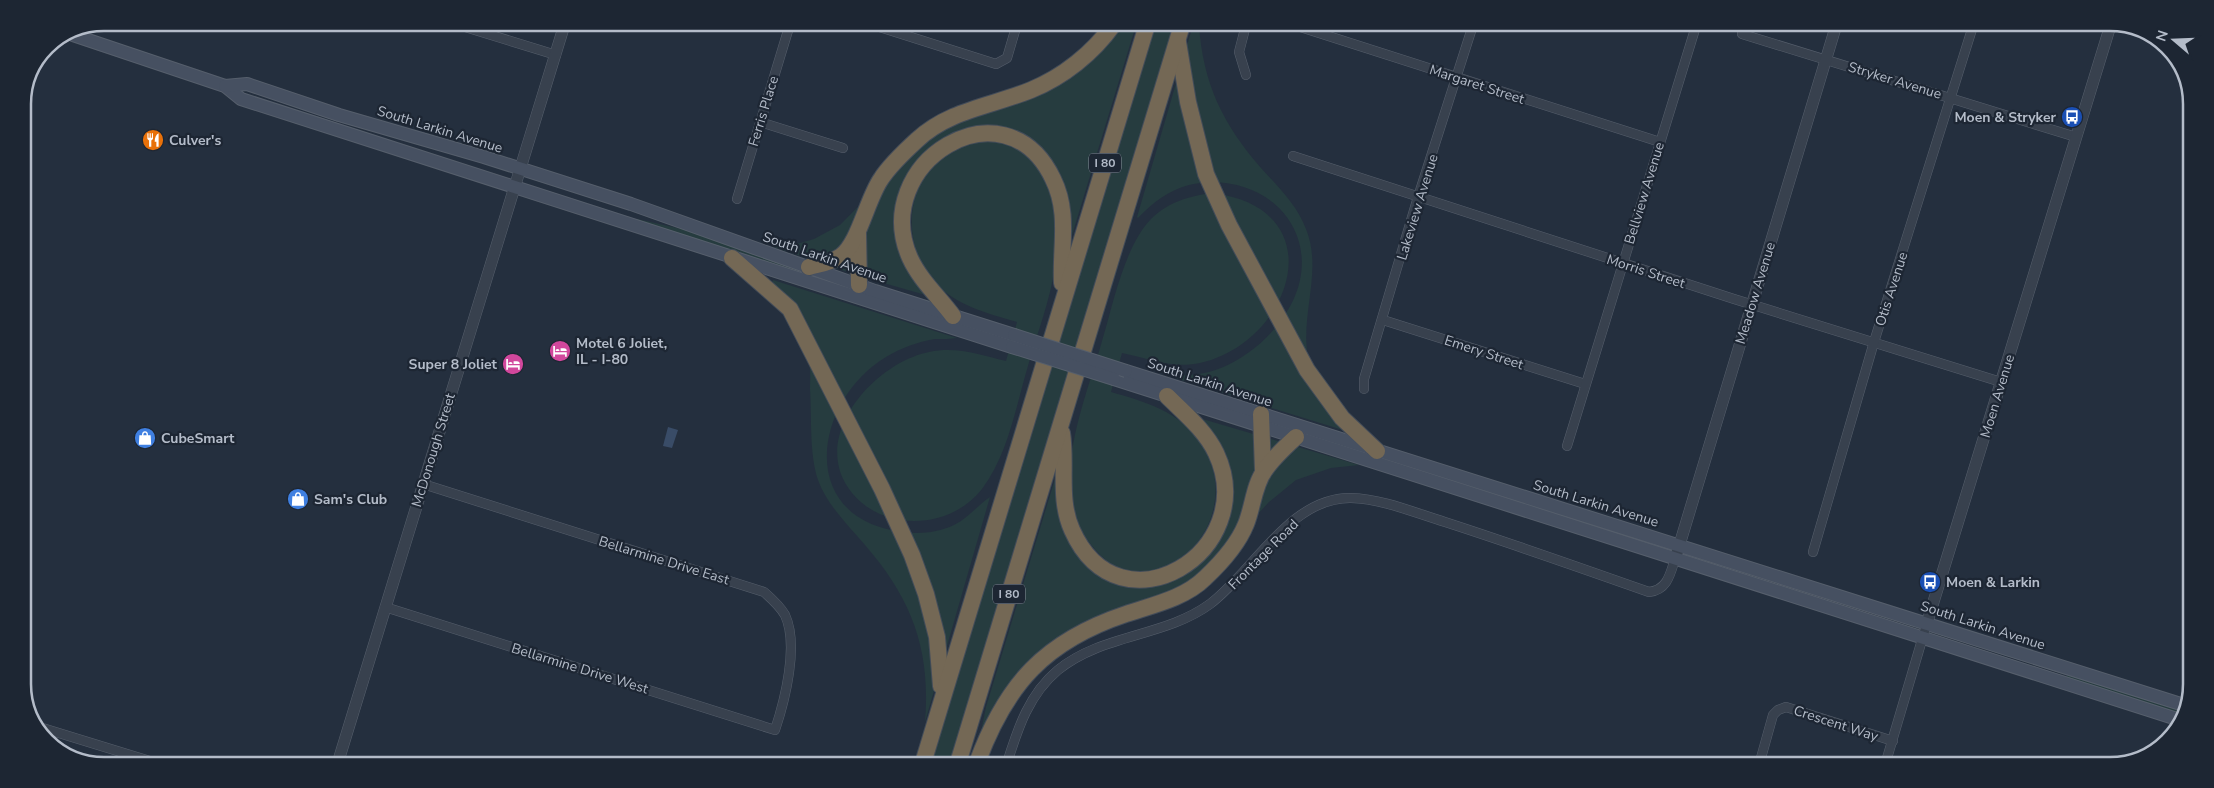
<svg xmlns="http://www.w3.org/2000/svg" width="2214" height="788" font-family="'Nunito Sans',sans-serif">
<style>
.green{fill:#263c3f}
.water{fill:#394c67}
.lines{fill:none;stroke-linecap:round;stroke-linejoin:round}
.minor-casing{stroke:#565f6c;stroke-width:10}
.tertiary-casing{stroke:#565f6c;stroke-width:12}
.secondary-casing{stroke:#565f6c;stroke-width:14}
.motorway-casing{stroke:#434c59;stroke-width:18}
.minor{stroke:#38414e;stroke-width:9}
.tertiary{stroke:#38414e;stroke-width:11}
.secondary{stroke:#465061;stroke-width:12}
.motorway{stroke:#746855;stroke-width:16}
.secondary-bridge-casing{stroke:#565f6c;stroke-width:14;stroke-linecap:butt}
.secondary-bridge{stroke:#465061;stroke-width:12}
.labels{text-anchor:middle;stroke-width:4.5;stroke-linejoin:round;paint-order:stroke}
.shield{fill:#1d2633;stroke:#878f9c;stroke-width:1}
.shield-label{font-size:12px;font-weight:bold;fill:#b4bcc9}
.street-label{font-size:14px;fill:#b4bcc9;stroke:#1d2633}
.poi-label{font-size:14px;font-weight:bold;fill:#b4bcc9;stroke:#1d2633;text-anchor:start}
.rim{fill:none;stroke:#b4bcc9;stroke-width:2.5}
</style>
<rect width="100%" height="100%" fill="#242f3e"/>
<g class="green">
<path d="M 1120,25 L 1136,25 L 1069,245 L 1035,148 L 965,131 L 901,200 L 929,296 L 866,278 L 771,246 L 800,243 L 814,239 L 840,225 L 914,150 L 939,129 L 1028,96 Z"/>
<path d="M 1153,25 L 1174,25 L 951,763 L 930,763 Z"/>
<path d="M 1193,25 L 1199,25 C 1203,84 1223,124 1261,168 C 1278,187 1297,205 1306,229 C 1323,271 1300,314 1308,357 C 1311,372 1338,415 1346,431 L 1175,378 L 1176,376 C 1191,375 1206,374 1221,368 C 1267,349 1314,296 1299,242 C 1286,195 1234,174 1189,185 C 1169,190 1152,203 1138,218 L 1137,217 Z"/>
<path d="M 981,140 C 989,141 998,141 1006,143 C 1058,163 1061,223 1054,270 C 1051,298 1036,337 1028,366 C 1016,406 1008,455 982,489 C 951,529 885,533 852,493 C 807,438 874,363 929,352 C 957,346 980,355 1006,361 L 1017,322 C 990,314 962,307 940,288 C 902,254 902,189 942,156 C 952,148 970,145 981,140 Z"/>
<path d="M 1212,193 C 1336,208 1293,342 1200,363 C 1172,369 1148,358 1122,353 L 1111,392 C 1142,401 1172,409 1194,434 C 1232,476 1218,544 1166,566 C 1155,571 1139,574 1126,571 C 1110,566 1098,554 1088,541 C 1048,482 1085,403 1102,341 C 1113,305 1124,247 1151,219 C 1168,202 1190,196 1212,193 Z"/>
<path d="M 637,219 L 691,231 L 822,277 L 821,280 L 636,221 Z"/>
<path d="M 773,280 L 957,338 C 951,339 942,339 935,339 C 917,342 901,348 886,357 C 817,398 796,510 891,530 C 912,535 935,534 954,525 C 968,518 977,506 990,497 L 925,722 C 931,650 912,599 865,545 C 848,525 827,505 818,480 C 809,452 812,419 810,389 C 810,381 811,371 809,363 C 802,340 783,306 772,283 Z"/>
<path d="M 1199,418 L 1359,465 L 1331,468 L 1296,480 L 1269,502 L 1220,555 L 1190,584 L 1079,627 L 980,736 L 986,707 L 1058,469 L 1084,558 L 1160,583 L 1227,513 Z"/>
<path d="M 2067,675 L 2186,712 L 2183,715 L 2066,678 Z"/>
</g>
<path class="water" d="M 668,427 L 678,430 L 672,448 L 663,446 Z"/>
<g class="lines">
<g class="minor-casing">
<g id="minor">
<path d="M 452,23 L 556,55"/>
<path d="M 870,24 L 996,64 L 1007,58 L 1017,24"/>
<path d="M 1294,25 L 1660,142"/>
<path d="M 1742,34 L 2076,137"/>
<path d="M 1246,75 L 1239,52 L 1246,25"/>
<path d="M 760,122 L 843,148"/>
<path d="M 1293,156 L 1734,299 L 2001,382"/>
<path d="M 737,199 L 790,24"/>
<path d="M 1383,320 L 1585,384"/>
<path d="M 1364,389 L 1364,379 L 1418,197 L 1473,25"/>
<path d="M 1567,446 L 1696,26"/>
<path d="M 1813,552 L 1874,342 L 1973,26"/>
<path d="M 385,607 L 775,730 C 785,700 799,645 785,615 C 780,606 772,599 764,592 L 423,484"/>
<path d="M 36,726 L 150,761"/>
<path d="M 1007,763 C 1018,728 1029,694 1058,670 C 1102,634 1165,637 1210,604 C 1254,571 1290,497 1351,498 C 1383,499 1415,513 1445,522 C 1513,544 1581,568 1649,592 C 1667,590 1670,575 1675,559"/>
<path d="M 1759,765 L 1773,715 L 1778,710 L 1786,707 L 1893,741"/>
<path d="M 1885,765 L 1927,623"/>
</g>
</g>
<g class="tertiary-casing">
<g id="tertiary">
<path d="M 1677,553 L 1836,26"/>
<path d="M 1927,623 L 2110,27"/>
<path d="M 338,762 L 565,23"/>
</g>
</g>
<g class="secondary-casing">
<g id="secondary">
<path d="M 73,35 L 225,86 L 241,99 L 1012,347"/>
<path d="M 225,86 L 247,84 L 339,115 L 484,157 L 631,204 L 875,291 L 1014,335"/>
<path d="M 1126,371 L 2187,706"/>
<path d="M 1114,379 L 2180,720"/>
</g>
</g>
<g class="motorway-casing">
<g id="motorway">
<path d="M 1178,42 L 1188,102 L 1206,174 L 1229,225 L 1307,370 L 1342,418 L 1377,451"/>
<path d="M 858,233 L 859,285"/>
<path d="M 732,258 L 790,309 L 882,489 L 912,555 L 926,594 L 937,637 L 941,686"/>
<path d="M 809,267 C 820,264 831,263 841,256 C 859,243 867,199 881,179 C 890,165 905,151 917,140 C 949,110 992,106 1031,90 C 1063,77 1093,53 1113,25"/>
<path d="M 953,316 C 939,297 920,280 910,258 C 868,163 1005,78 1053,179 C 1070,213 1060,248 1062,283"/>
<path d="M 1261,414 L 1263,471"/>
<path d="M 1062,433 C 1067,465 1058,499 1072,530 C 1120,638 1262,551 1216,453 C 1205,430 1184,413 1167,396"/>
<path d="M 923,763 L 1147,25"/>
<path d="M 958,763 L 1182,25"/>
<path d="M 977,763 C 1006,684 1045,641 1126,614 C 1153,605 1185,598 1205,578 C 1221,563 1238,544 1246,524 C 1253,507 1254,484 1265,470 C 1273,458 1285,447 1296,437"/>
</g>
</g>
<use href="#minor" class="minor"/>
<use href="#tertiary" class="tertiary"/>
<use href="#secondary" class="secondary"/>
<use href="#motorway" class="motorway"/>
<g class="secondary-bridge-casing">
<g id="secondary-bridge">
<path d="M 1014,335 L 1126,371"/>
<path d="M 1012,347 L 1114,379"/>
</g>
</g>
<use href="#secondary-bridge" class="secondary-bridge"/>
</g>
<defs>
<g id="bus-disc" transform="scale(1.125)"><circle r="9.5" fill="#1a4fb4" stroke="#1d2633"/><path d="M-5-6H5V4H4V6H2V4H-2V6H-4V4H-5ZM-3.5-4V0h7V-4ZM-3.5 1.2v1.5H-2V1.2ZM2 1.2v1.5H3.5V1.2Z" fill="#fff"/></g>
<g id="restaurant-disc" transform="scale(1.125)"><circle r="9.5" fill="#e8710a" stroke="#1d2633"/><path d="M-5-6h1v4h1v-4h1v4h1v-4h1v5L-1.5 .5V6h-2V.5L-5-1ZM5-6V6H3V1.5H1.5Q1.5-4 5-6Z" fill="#fff"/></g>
<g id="hotel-disc" transform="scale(1.125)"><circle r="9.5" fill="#d1479c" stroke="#1d2633"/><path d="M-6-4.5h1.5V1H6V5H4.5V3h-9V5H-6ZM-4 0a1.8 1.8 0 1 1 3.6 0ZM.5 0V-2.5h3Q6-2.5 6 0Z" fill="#fff"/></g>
<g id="shop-disc" transform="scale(1.125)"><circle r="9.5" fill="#3f7fe0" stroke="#1d2633"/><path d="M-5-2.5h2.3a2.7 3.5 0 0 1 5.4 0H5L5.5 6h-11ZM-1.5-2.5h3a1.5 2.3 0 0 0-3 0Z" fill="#fff"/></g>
</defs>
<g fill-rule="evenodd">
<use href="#bus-disc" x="2072" y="117"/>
<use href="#restaurant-disc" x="153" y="140"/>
<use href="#hotel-disc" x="560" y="351"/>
<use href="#hotel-disc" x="513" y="364"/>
<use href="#shop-disc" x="145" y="438"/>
<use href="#shop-disc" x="298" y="499"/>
<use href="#bus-disc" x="1930" y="582"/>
</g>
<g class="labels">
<g class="shield">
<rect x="1089" y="153.5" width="32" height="19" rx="4"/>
<rect x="993" y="584.5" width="32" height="19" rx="4"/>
</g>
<g class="shield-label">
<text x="1105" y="167">I 80</text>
<text x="1009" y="598">I 80</text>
</g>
<g class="street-label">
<text transform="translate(1895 80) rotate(17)" y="5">Stryker Avenue</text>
<text transform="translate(1477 84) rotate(18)" y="5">Margaret Street</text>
<text transform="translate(763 111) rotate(-73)" y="5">Ferris Place</text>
<text transform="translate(440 129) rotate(17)" y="5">South Larkin Avenue</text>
<text transform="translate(1644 193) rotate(-73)" y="5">Bellview Avenue</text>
<text transform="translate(1417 207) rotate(-73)" y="5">Lakeview Avenue</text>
<text transform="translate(825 257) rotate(19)" y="5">South Larkin Avenue</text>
<text transform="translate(1646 271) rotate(18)" y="5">Morris Street</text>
<text transform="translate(1891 289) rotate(-72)" y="5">Otis Avenue</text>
<text transform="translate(1755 293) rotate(-73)" y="5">Meadow Avenue</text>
<text transform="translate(1484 352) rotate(18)" y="5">Emery Street</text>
<text transform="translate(1210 382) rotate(18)" y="5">South Larkin Avenue</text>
<text transform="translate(1997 396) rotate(-73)" y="5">Moen Avenue</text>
<text transform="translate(433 450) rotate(-73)" y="5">McDonough Street</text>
<text transform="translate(1596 503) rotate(17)" y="5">South Larkin Avenue</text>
<text transform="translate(1263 554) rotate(-45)" y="5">Frontage Road</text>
<text transform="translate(664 560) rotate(17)" y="5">Bellarmine Drive East</text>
<text transform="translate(1983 625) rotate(18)" y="5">South Larkin Avenue</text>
<text transform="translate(580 668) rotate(17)" y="5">Bellarmine Drive West</text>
<text transform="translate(1836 723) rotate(18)" y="5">Crescent Way</text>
</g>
<g class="poi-label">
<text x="2056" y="122" text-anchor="end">Moen &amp; Stryker</text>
<text x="169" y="145">Culver's</text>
<text x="576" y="348">Motel 6 Joliet,<tspan x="576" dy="16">IL - I-80</tspan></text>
<text x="497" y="369" text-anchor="end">Super 8 Joliet</text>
<text x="161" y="443">CubeSmart</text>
<text x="314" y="504">Sam's Club</text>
<text x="1946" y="587">Moen &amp; Larkin</text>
</g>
</g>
<path d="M0 0H2214V788H0ZM104 31H2110A73 73 0 0 1 2183 104V684A73 73 0 0 1 2110 757H104A73 73 0 0 1 31 684V104A73 73 0 0 1 104 31Z" fill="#1d2633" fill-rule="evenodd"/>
<path class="rim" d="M104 31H2110A73 73 0 0 1 2183 104V684A73 73 0 0 1 2110 757H104A73 73 0 0 1 31 684V104A73 73 0 0 1 104 31Z"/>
<g transform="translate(2174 40) rotate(289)" stroke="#1d2633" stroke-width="4" paint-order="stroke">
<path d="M0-4L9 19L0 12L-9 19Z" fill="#b4bcc9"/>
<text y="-8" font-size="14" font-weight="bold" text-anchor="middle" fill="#b4bcc9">N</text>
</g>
</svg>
